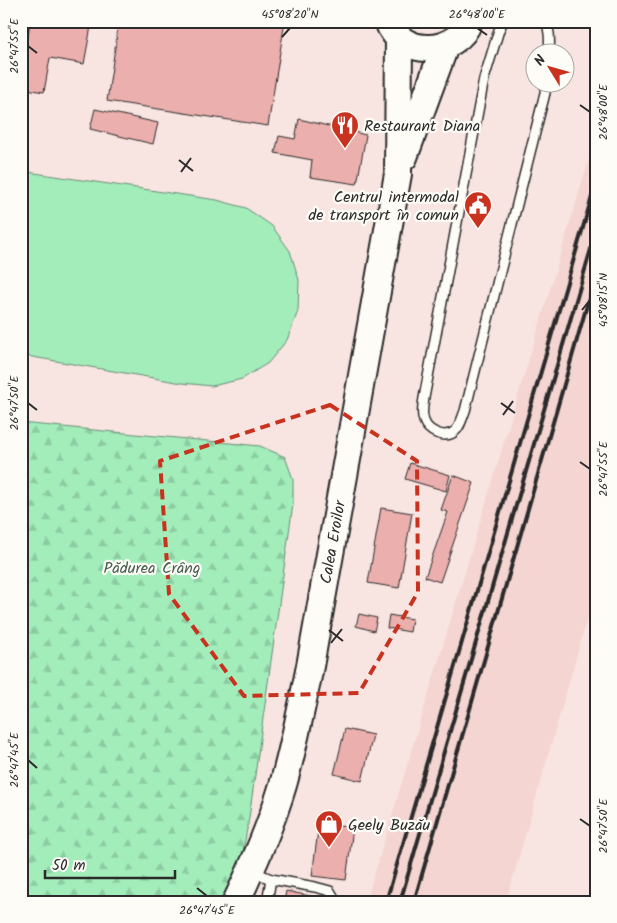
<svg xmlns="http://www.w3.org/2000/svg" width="617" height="923" font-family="Kalam,sans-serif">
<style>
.built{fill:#f4d5d1}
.grass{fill:#a3edbb;stroke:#678c73}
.forest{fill:url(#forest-firs);stroke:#678c73}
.building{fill:#ebafad;stroke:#2b2b2b}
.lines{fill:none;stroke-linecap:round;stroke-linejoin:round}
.lane-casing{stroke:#2b2b2b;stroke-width:12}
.primary-casing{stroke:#2b2b2b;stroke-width:30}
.lane{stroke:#fdfcf7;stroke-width:9}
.primary{stroke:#fdfcf7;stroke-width:26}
.rail{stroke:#2b2b2b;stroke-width:4}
.marked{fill:none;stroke:#c8321e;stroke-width:4;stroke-dasharray:10 6;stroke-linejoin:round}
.ticks{fill:none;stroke:#2b2b2b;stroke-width:2}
.labels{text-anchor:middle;stroke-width:4.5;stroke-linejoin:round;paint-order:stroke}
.poi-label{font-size:16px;fill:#2b2b2b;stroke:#fdfcf7;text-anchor:start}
.street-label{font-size:16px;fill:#2b2b2b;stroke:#fdfcf7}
.park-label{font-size:16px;fill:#495c4f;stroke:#fdfcf7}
.neatline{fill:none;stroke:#2b2b2b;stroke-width:2}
.ticks-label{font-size:12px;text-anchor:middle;fill:#2b2b2b}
</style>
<defs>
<pattern id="forest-firs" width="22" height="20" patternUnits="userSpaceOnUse" patternTransform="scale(1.25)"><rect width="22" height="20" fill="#a3edbb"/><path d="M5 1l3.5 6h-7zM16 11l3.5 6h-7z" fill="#8ccba1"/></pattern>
</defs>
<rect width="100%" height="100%" fill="#f8e5e1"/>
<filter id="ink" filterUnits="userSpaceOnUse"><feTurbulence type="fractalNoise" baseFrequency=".02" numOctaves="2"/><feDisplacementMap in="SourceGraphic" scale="10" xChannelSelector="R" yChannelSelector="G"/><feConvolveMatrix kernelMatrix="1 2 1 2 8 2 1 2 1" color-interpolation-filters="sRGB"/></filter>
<g filter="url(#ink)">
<path class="built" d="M 596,136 L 596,588 L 506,902 L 366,902 Z"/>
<path class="grass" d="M 21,171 L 217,200 L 246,208 L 272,226 L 290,251 L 299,280 L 298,311 L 287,340 L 268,363 L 242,379 L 212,386 L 182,383 L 21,355 Z"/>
<path class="forest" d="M 21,423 L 260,446 L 285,457 L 293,479 L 293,504 L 249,818 L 234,902 L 21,902 Z"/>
<g class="building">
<path d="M 30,21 L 92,21 L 84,64 L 50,58 L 44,92 L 21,88 L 21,68 L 25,49 L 21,49 L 21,36 L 28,37 Z"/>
<path d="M 119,21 L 285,21 L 268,126 L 107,101 Z"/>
<path d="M 95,109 L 158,123 L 153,144 L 90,129 Z"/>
<path d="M 299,119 L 366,135 L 357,184 L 310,177 L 312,160 L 275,153 L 279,136 L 295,139 Z"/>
<path d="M 410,463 L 450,475 L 446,491 L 405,479 Z"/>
<path d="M 453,475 L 474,483 L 440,582 L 425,577 L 448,512 L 441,510 Z"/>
<path d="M 381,508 L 412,513 L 399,588 L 368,583 Z"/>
<path d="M 359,614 L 377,618 L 374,631 L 356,626 Z"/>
<path d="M 389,615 L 412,619 L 410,632 L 387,628 Z"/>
<path d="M 345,729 L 373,735 L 362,781 L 334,774 Z"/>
<path d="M 319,823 L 353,828 L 346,880 L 312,876 Z"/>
<path d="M 286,891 L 325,899 L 325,902 L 284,902 Z"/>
</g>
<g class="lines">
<g class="lane-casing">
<g id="lane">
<path d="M 503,21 L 499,30 L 484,79 L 424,398 C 423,405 421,414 424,421 C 428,432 444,439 454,432 C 460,428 462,418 465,411 L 545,93 L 546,82"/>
<path d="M 546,21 C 550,31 550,42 549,52"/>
<path d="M 252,871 L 271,879 L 315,887 L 330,891 L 333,896 L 335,902"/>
<path d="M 267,902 L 271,879"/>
</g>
</g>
<g class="primary-casing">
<g id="primary">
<path d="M 388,21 C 400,58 457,56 469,21"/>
<path d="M 404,157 L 445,46"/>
<path d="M 236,902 C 254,864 271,825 283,785 C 294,746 302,706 310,666 L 398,174 L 399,38"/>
</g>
</g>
<use href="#lane" class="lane"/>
<use href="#primary" class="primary"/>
<g class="rail">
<path d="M 386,902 L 596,183"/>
<path d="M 400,902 L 596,232"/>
<path d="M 414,902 L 596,274"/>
</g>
</g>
</g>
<path class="marked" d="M 330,405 L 417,461 L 418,592 L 359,693 L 244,696 L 169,594 L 160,461 Z"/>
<path class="ticks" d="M 477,28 L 487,35M 282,37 L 290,28M 28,46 L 37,53M 580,105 L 590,112M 179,160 L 193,171M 181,172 L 191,158M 582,310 L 590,300M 28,403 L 37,410M 501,403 L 515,413M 503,415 L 513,401M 580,462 L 590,469M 329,630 L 343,641M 331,643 L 342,629M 28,760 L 37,768M 580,819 L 590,826M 197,888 L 207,896"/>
<defs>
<g id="restaurant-pin" transform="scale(1.4375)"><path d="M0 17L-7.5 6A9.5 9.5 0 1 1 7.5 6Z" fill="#c8321e" stroke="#fdfcf7"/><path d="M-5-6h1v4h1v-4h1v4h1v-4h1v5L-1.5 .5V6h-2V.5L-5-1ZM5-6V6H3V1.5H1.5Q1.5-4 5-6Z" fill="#fff"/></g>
<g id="civic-pin" transform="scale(1.4375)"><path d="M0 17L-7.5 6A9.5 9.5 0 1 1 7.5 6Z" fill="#c8321e" stroke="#fdfcf7"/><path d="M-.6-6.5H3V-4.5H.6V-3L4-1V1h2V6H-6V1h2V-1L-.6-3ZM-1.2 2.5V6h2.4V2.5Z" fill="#fff"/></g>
<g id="shop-pin" transform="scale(1.4375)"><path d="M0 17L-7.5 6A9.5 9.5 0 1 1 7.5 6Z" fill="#c8321e" stroke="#fdfcf7"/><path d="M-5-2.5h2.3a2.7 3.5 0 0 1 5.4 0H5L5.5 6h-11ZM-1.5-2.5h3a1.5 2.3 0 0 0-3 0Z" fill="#fff"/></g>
</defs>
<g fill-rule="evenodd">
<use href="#restaurant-pin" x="345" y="125"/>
<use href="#civic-pin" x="478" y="205"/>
<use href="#shop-pin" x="329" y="824"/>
</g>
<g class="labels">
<g class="poi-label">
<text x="364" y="131">Restaurant Diana</text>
<text x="459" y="202" text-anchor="end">Centrul intermodal<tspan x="459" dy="18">de transport în comun</tspan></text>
<text x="348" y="830">Geely Buzău</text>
</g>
<g class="street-label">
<text transform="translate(332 542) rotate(-80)" y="6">Calea Eroilor</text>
</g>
<g class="park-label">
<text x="152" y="573">Pădurea Crâng</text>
</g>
</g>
<rect width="617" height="923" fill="none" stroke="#fdfcf7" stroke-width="55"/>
<g transform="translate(550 68) rotate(307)"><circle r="24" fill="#fdfcf7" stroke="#a9a8a5"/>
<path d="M0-4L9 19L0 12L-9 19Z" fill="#c8321e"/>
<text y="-8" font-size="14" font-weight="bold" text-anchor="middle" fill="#2b2b2b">N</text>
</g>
<path d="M45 870v8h130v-8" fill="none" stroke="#2b2b2b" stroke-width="2.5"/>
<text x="52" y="870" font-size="15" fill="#2b2b2b" stroke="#fdfcf7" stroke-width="4" paint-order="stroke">50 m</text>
<rect x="28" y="28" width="562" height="868" class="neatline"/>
<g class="ticks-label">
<text x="290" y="18">45°08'20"N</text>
<text x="477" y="18">26°48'00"E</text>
<text transform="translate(14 46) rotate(-90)" y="4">26°47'55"E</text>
<text transform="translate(603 112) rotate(-90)" y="4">26°48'00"E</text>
<text transform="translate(603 300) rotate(-90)" y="4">45°08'15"N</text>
<text transform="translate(14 403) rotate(-90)" y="4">26°47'50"E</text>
<text transform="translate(603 469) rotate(-90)" y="4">26°47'55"E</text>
<text transform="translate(14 760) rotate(-90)" y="4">26°47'45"E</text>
<text transform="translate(603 826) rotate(-90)" y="4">26°47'50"E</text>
<text x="207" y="914">26°47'45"E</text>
</g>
</svg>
